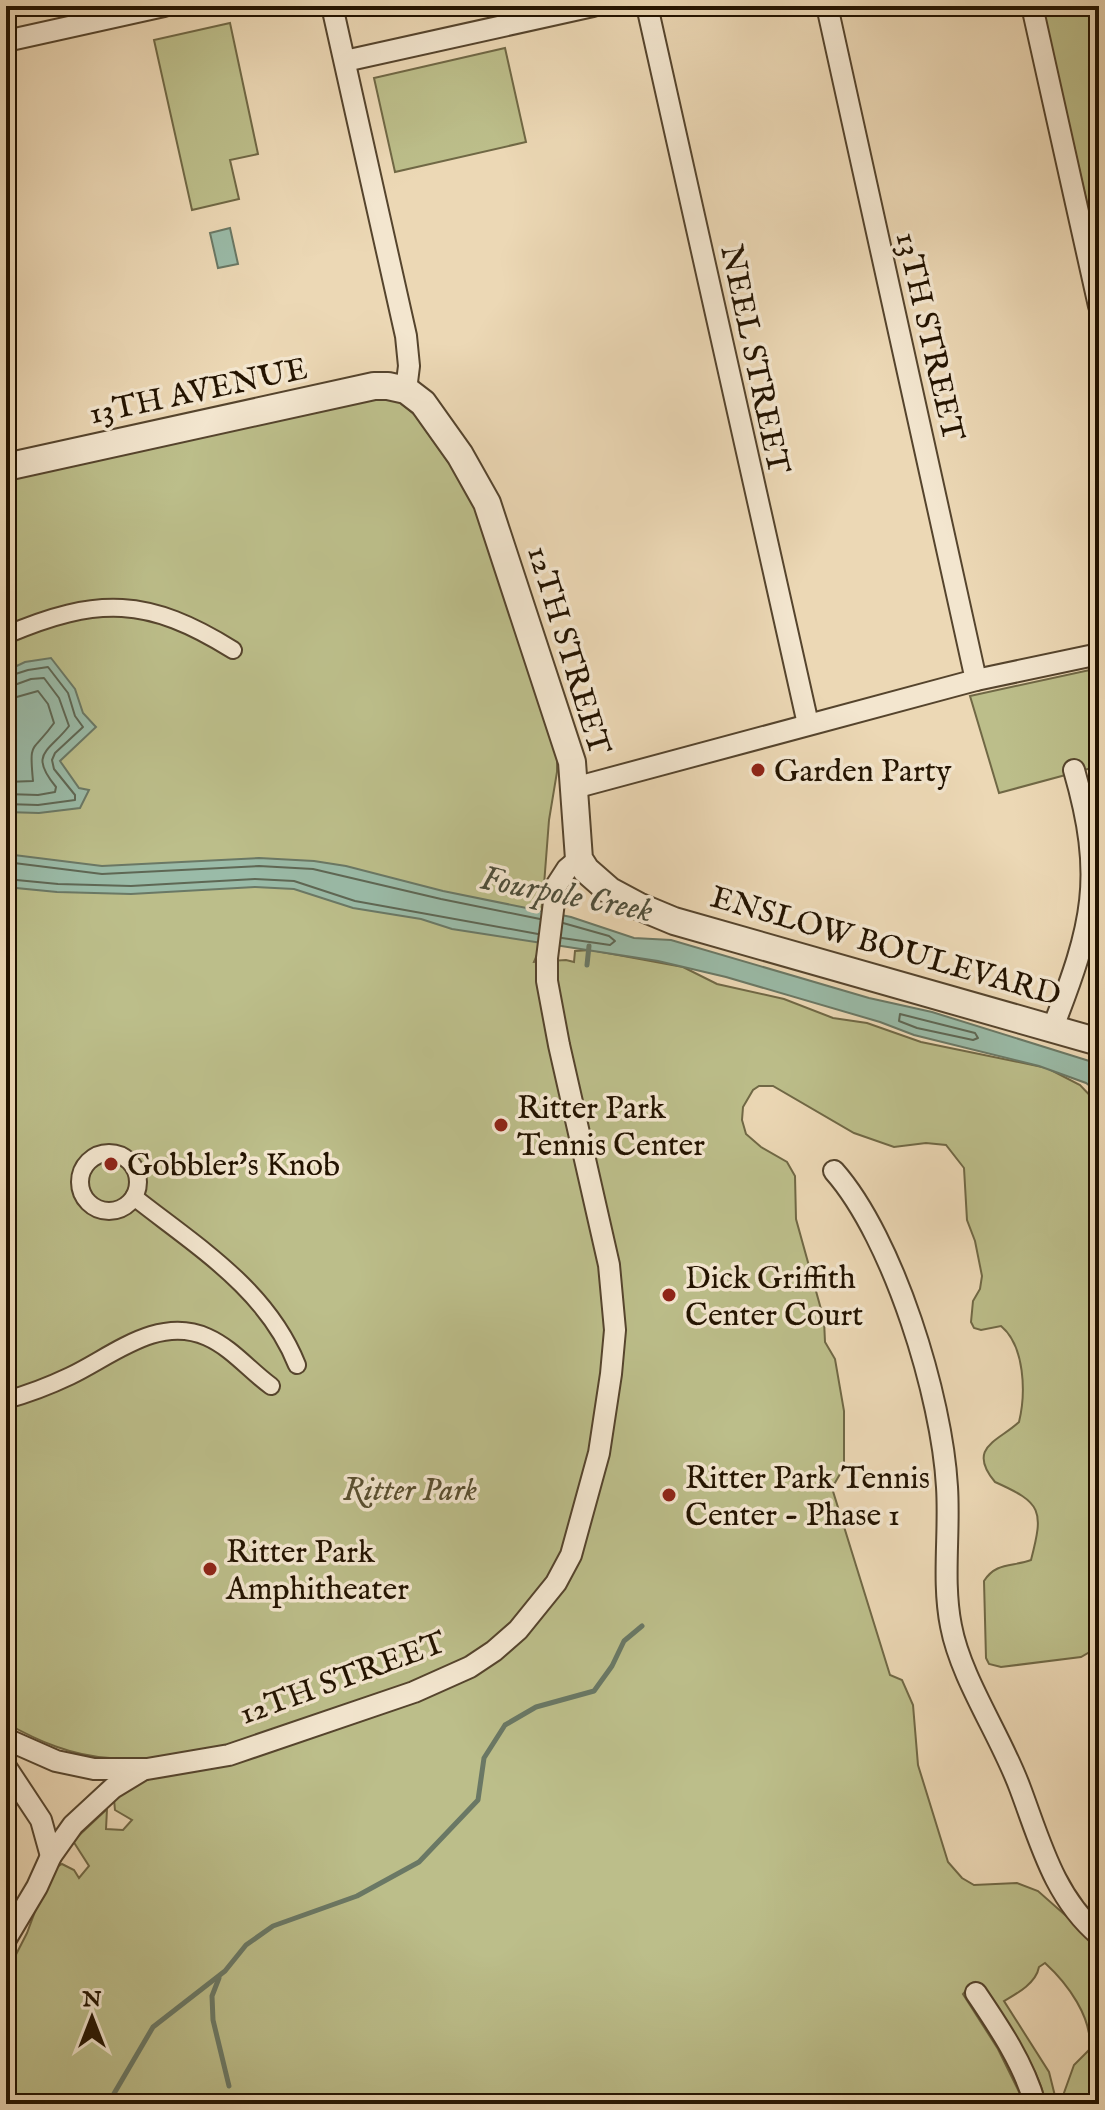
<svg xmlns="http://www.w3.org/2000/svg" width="1105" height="2110" font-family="'IM FELL English',serif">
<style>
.green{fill:#bcbe8a;stroke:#706845;stroke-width:2}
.water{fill:#9abba8;stroke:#6a7865;stroke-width:2}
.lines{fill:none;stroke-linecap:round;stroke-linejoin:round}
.shore{stroke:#5e6754;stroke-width:2}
.stream{stroke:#6a7865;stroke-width:5}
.pedestrian-casing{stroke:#55442d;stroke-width:20}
.minor-casing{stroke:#55442d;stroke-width:24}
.tertiary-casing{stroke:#55442d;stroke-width:30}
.pedestrian{stroke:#f3e6cf;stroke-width:16}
.minor{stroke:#f3e6cf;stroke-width:20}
.tertiary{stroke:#f3e6cf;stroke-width:26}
.poi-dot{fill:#8f2418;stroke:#f3e6cf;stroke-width:3}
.labels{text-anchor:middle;stroke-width:7;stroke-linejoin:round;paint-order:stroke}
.street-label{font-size:32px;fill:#231300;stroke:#f3e6cf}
.poi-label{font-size:32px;fill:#231300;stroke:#f3e6cf;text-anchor:start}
.park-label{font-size:32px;font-style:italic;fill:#594f30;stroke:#f3e6cf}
.water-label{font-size:34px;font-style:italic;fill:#4d4e3b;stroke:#f3e6cf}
</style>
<rect width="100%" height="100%" fill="#ecd8b5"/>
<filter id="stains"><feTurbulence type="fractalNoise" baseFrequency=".0025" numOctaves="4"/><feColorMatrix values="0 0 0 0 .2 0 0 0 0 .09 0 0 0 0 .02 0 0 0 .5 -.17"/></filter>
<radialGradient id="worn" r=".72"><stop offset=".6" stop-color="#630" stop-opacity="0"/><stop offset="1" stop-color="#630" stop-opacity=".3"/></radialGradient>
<g class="green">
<path d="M 1042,6 L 1099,6 L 1099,256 L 1095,239 Z"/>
<path d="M 230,23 L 258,154 L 230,160 L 239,199 L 192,210 L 154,40 Z"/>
<path d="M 505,48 L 526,142 L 395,172 L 374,78 Z"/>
<path d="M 381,398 L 398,401 L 415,415 L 458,476 L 483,523 L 557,755 L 557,772 L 549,820 L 539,950 L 534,962 L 566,960 L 574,962 L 575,951 L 591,950 L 683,967 L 717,984 L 784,999 L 833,1018 L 867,1023 L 921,1042 L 1047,1068 L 1080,1085 L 1099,1105 L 1099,1641 L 1093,1650 L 1081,1657 L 1001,1667 L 989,1664 L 986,1658 L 984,1581 C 996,1562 1012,1567 1031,1560 C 1044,1510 1042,1503 995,1482 C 966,1447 999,1441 1019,1422 C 1026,1393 1025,1346 1001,1326 L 981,1330 L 974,1328 L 971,1322 L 973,1301 L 980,1289 L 982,1276 L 975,1241 L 967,1220 L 964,1168 L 946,1145 L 926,1143 L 894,1147 L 854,1133 L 773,1086 L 759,1086 L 753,1090 L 743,1107 L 742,1120 L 746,1134 L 761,1147 L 787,1162 L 795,1176 L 796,1219 L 824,1320 L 825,1342 L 835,1359 L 844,1411 L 844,1467 L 832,1488 L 890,1675 L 902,1680 L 913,1705 L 918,1765 L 948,1862 L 962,1878 L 974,1885 L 1017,1883 L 1038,1891 L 1099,1945 L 1099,2104 L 1060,2104 L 1074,2065 L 1090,2049 C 1092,2017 1068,1984 1045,1963 L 1039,1967 C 1036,1983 1018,1993 1004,2001 L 1049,2072 L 1057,2104 L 1046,2104 C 1038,2064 1001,2014 975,1982 L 972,1983 L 963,1994 L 998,2049 L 1025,2104 L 6,2104 L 6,1974 L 27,1933 L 50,1871 L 62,1864 L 74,1870 L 79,1878 L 89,1866 L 73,1841 L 107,1809 L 106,1829 L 123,1830 L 132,1820 L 115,1810 L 110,1758 C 72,1756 38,1741 6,1723 L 6,480 Z"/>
<path d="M 1099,668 L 1099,766 L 999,793 L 970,696 Z"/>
</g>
<g class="water">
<path d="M 230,228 L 238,264 L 218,268 L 210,233 Z"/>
<path d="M 51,658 L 75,689 L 83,713 L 96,727 L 60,761 L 79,788 L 89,790 L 80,808 L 39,813 L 6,812 L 6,671 L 25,662 Z"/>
<path d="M 6,854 L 102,866 L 259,858 L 314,861 L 346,866 L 443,891 L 571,917 L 634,938 L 671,940 L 869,998 L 932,1012 L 1099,1064 L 1099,1093 L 1086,1083 L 1039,1066 L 914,1035 L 880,1022 L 726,977 L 658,961 L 452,929 L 421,919 L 353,908 L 294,889 L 255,887 L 131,894 L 57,892 L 6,887 Z"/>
</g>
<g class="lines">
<g class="shore">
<path d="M 6,677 L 28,670 L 48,667 L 68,693 L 75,716 L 83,727 L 55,753 L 52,760 L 54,769 L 75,795 L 75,800 L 38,805 L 6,804"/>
<path d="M 6,688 L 31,679 L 44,678 L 59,698 L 69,726 C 49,752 28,753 56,787 L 55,792 L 38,795 L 6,794"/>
<path d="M 6,700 L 38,691 L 48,704 L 54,723 C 32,754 29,739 33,781 L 6,782"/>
<path d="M 6,862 L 102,874 L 259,866 L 313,869 L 441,899 L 540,919"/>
<path d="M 6,879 L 58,884 L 131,886 L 255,879 L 294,881 L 355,901 L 538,934"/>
<path d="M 562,938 L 610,945 L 615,941 L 609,936 L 563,923"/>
<path d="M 900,1014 L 975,1033 L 978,1038 L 973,1040 L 917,1028 L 899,1021 Z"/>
</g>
<g class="stream">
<path d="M 587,965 L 589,946"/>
<path d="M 219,1978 L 212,1996 L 213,2020 L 229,2086"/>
<path d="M 105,2104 L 112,2097 L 153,2027 L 225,1971 L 246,1945 L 273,1926 L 357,1896 L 419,1862 L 478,1800 L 484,1758 L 505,1725 L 536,1707 L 594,1691 L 612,1666 L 624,1641 L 642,1626"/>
</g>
<g class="pedestrian-casing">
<g id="pedestrian">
<path d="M 6,635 C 98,596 148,597 233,650"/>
<circle cx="109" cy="1182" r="29"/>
<path d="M 134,1197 C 196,1246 267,1289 297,1365"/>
<path d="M 6,1400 C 28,1394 49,1386 70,1376 C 112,1356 158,1315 207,1337 C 232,1348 249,1370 271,1386"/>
</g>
</g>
<g class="minor-casing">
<g id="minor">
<path d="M 332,6 L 406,336 L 409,366 L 406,390"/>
<path d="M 647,6 L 808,724"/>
<path d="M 827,6 L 976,680"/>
<path d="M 1032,6 L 1099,306"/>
<path d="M 6,41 L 164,6"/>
<path d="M 345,61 L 593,6"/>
<path d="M 574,788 L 976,680 L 1099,654"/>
<path d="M 1053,1027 C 1093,925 1105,877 1074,770"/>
<path d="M 834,1171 C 894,1239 942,1397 947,1487 C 950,1533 942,1581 951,1626 C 961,1679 1001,1736 1020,1788 C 1040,1841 1054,1897 1099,1935"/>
<path d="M 6,1739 L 56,1761 L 94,1769 L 147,1769 L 229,1755 L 414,1692 L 470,1667 L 494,1651 L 518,1630 L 556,1583 L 571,1555 L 599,1453 L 611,1374 L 615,1330 L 609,1265 L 559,1045 L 547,981 L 547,958 L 556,886 L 567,869 L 579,859"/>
<path d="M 6,1767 L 41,1820 L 51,1856"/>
<path d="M 6,1939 L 37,1887 L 51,1856 L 73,1825 L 113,1788 L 141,1771"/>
<path d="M 976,1993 C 999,2027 1024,2064 1035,2104"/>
</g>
</g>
<g class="tertiary-casing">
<path id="tertiary" d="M 6,467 L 374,386 L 388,386 L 406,390 L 423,403 L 460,455 L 487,503 L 572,762 L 579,859 L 586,870 L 610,891 L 638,906 L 674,921 L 1099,1042"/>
</g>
<use href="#pedestrian" class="pedestrian"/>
<use href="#minor" class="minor"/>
<use href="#tertiary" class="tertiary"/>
</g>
<g class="poi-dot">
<circle cx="758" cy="770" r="8"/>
<circle cx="501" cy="1125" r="8"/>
<circle cx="111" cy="1164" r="8"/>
<circle cx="669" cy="1295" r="8"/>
<circle cx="669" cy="1495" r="8"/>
<circle cx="210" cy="1569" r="8"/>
</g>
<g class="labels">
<g class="street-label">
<text transform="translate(931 336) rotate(77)" y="11">13TH STREET</text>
<text transform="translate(756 359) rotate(78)" y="11">NEEL STREET</text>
<text transform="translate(198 390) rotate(-12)" y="11">13TH AVENUE</text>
<text transform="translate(570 650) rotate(73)" y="11">12TH STREET</text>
<text transform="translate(886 945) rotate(16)" y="11">ENSLOW BOULEVARD</text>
<text transform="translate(342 1677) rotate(-20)" y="11">12TH STREET</text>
</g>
<g class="poi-label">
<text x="774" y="781">Garden Party</text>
<text x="517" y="1118">Ritter Park<tspan x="517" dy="37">Tennis Center</tspan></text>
<text x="127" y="1175">Gobbler's Knob</text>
<text x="685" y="1288">Dick Griffith<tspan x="685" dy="37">Center Court</tspan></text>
<text x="685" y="1488">Ritter Park Tennis<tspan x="685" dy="37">Center - Phase 1</tspan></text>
<text x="226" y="1562">Ritter Park<tspan x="226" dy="37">Amphitheater</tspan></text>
</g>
<g class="park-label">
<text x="410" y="1500">Ritter Park</text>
</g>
<g class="water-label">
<text transform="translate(567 893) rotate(11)" y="12">Fourpole Creek</text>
</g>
</g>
<rect width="1105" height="2110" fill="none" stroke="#ecd8b5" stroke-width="32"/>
<rect x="8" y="8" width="1089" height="2094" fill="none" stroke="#231300" stroke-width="4"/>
<rect x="16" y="16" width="1073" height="2078" fill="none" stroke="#231300" stroke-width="2"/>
<g transform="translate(92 2018)" stroke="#f3e6cf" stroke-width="6" paint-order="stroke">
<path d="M0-6L14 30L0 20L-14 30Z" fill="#231300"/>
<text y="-12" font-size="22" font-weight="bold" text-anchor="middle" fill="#231300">N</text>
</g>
<rect width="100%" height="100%" filter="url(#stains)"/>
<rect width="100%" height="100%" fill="url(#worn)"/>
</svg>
